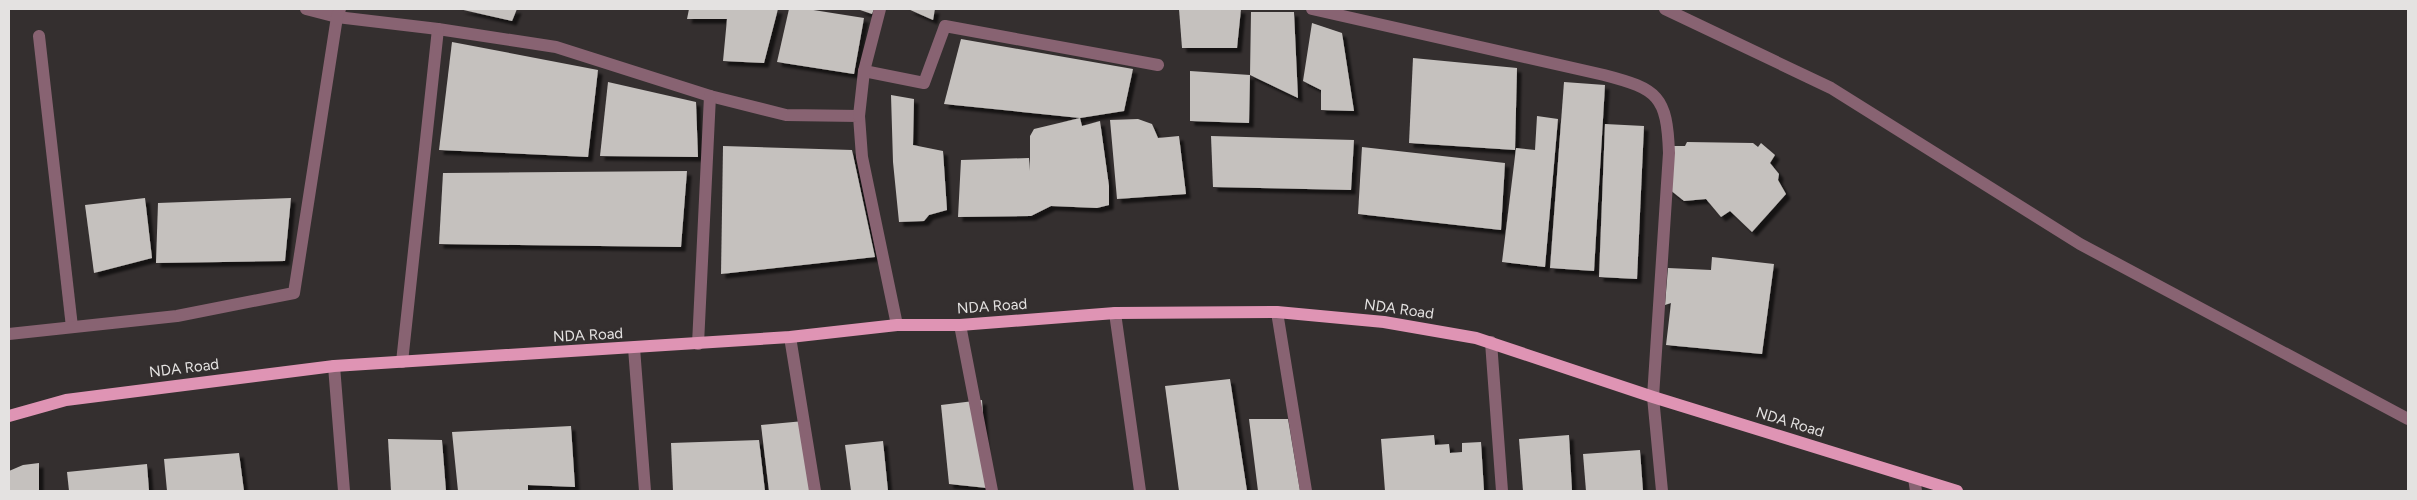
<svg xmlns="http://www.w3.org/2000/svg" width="2417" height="500" font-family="Figtree,sans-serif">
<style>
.building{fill:#c5c1be;filter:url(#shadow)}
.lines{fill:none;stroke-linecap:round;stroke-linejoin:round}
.minor{stroke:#886372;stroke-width:12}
.major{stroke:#df94b4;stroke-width:12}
.labels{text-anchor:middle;stroke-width:5;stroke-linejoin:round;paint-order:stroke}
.street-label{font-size:15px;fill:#e4e2e1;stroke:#342f2f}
</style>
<defs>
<filter id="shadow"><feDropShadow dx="4.5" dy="4.5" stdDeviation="1" flood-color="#0009"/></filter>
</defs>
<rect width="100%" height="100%" fill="#342f2f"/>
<g class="building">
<path d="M 459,9 L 517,9 L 512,21 Z"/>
<path d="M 689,9 L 778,9 L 764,63 L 723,61 L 727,19 L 687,19 Z"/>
<path d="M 789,9 L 807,9 L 864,18 L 854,74 L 777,62 Z"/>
<path d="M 857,9 L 874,9 L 872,14 Z"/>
<path d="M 908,9 L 935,9 L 933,20 Z"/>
<path d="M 1179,9 L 1241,9 L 1237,48 L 1182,48 Z"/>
<path d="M 1251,12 L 1294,12 L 1298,98 L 1250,75 L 1249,123 L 1190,121 L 1190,71 L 1250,75 Z"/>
<path d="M 1312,23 L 1342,33 L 1354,111 L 1321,110 L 1321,90 L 1303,81 Z"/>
<path d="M 961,39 L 1133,69 L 1124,111 L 1080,118 L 944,104 Z"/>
<path d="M 452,42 L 598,70 L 588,157 L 439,150 Z"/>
<path d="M 1413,58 L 1517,68 L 1515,150 L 1409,143 Z"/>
<path d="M 608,82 L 696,102 L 698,157 L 600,156 Z"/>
<path d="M 1564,82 L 1605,85 L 1594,271 L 1550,268 Z"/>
<path d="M 891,95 L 914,99 L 913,145 L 943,151 L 947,210 L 929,215 L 924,221 L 899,222 L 893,162 Z"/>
<path d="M 1537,116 L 1558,119 L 1545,267 L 1502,262 L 1516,148 L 1535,150 Z"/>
<path d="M 1080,118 L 1082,126 L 1100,121 L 1109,186 L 1109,205 L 1097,208 L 1051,206 L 1031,216 L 958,217 L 961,160 L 1029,158 L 1030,171 L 1030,136 L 1034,129 Z"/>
<path d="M 1138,119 L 1152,124 L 1158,138 L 1179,136 L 1186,194 L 1117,199 L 1110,120 Z"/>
<path d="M 1605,124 L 1644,126 L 1637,279 L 1599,277 Z"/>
<path d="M 1211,136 L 1354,140 L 1351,190 L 1213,187 Z"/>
<path d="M 1687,142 L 1753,143 L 1758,147 L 1761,143 L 1775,155 L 1770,163 L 1779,174 L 1778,180 L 1786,194 L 1752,232 L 1730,211 L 1721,217 L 1706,199 L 1684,201 L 1669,189 L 1672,146 L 1685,146 Z"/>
<path d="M 723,146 L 852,150 L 875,257 L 721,274 Z"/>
<path d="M 1362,147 L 1505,163 L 1501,230 L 1358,214 Z"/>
<path d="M 687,171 L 681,247 L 439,244 L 443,173 Z"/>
<path d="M 145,198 L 152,258 L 94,273 L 85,205 Z"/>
<path d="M 291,198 L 285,261 L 156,263 L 158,203 Z"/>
<path d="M 1712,257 L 1774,264 L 1762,354 L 1666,345 L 1671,303 L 1665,305 L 1668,268 L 1711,270 Z"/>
<path d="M 1230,379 L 1247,491 L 1179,491 L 1165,386 Z"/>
<path d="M 982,400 L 987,488 L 949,484 L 941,405 Z"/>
<path d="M 1249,419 L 1288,419 L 1300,491 L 1258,491 Z"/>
<path d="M 804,421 L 811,491 L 769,491 L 761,425 Z"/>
<path d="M 571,426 L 575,487 L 528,485 L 528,491 L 458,491 L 452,432 Z"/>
<path d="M 1434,435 L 1435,445 L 1449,444 L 1450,453 L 1462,452 L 1462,443 L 1481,442 L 1484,491 L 1385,491 L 1381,439 Z"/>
<path d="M 1569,435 L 1572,491 L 1523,491 L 1519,439 Z"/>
<path d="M 388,439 L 442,440 L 446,491 L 391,491 Z"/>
<path d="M 759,440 L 765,491 L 673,491 L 671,443 Z"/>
<path d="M 883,441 L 888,491 L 851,491 L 845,445 Z"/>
<path d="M 1640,450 L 1643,491 L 1586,491 L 1583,454 Z"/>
<path d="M 239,453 L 244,491 L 167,491 L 164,459 Z"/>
<path d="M 39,463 L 39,491 L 9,491 L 9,471 L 23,465 Z"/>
<path d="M 147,464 L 149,491 L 69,491 L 67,472 Z"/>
</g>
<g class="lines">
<g class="minor">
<path d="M 306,9 L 337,17 L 438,29 L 556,47 L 710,96 L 786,115 L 859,116 L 862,157 L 897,325"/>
<path d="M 1312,9 L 1604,75 C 1658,89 1667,96 1669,153 L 1653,397 L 1662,491"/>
<path d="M 1665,9 L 1831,88 L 2080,244 L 2408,419"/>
<path d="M 39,36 L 72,327"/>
<path d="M 864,71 L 924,83 L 945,26 L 1158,65"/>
<path d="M 859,116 L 864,71 L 880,9"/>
<path d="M 1277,312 L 1306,491"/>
<path d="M 1115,313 L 1140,491"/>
<path d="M 960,325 L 992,491"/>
<path d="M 9,334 L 177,316 L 294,293 L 337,17 L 340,9"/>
<path d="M 790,337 L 815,491"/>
<path d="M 1491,342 L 1502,491"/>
<path d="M 698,344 L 710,96"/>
<path d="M 634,348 L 645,491"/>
<path d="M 402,362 L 438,29"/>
<path d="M 334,366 L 344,491"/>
<path d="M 1914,478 L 1916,491"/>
</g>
<path class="major" d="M 9,416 L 66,400 L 334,366 L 790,337 L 897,325 L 960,325 L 1115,313 L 1277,312 L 1384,322 L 1476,338 L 1653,397 L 1957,491"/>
</g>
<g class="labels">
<g class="street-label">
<text transform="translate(992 306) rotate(-4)" y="5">NDA Road</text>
<text transform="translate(1399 309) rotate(8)" y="5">NDA Road</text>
<text transform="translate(588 335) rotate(-3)" y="5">NDA Road</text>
<text transform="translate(184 368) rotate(-7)" y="5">NDA Road</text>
<text transform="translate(1790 422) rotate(17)" y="5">NDA Road</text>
</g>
</g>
<rect width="2417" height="500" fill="none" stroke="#e4e2e1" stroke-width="20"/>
</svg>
